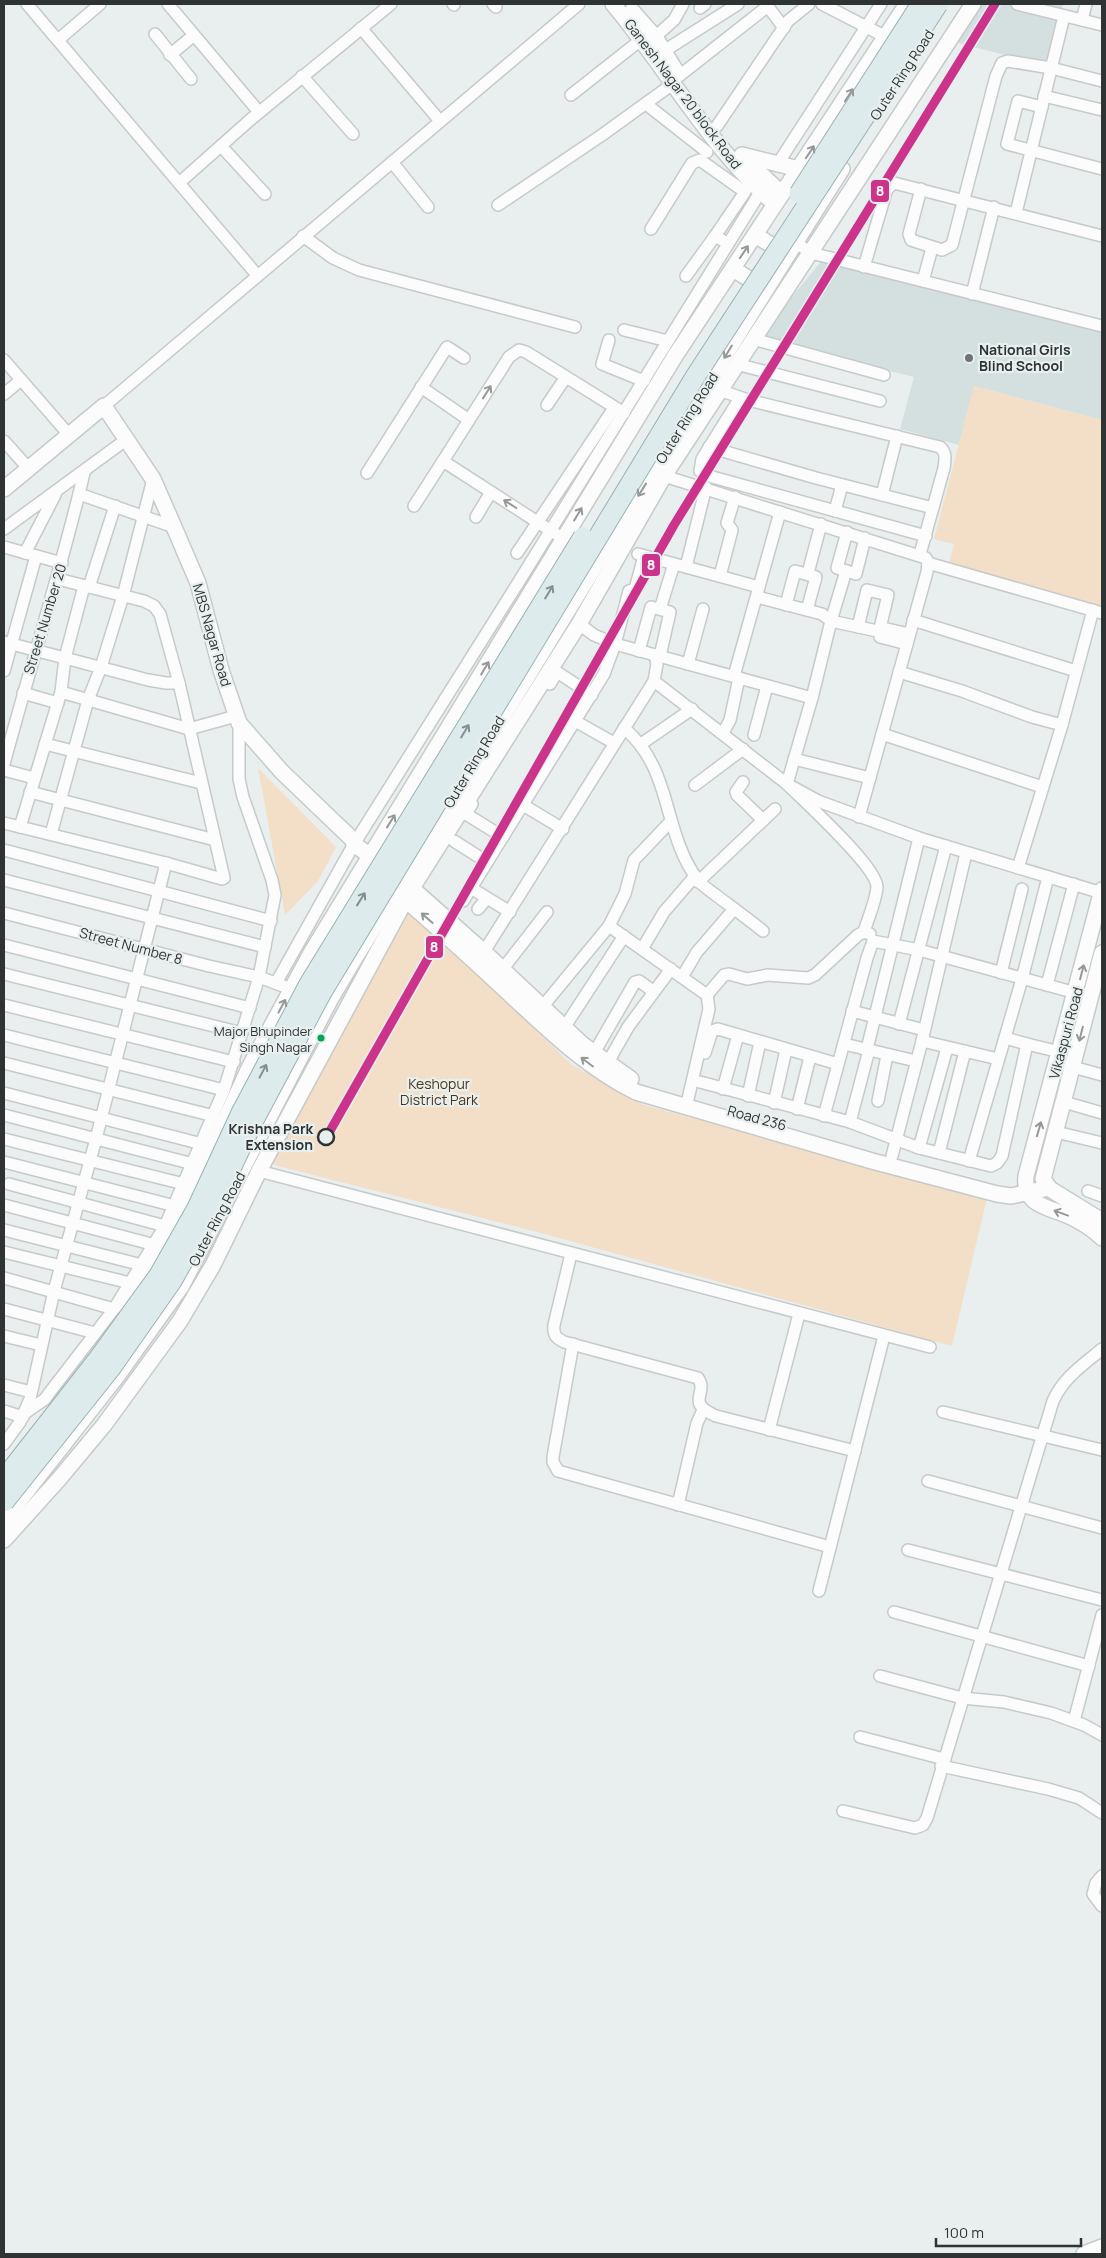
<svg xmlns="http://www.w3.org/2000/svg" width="1106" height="2258" font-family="Manrope,sans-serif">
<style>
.built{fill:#d4dfe0}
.green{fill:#f3dfc8}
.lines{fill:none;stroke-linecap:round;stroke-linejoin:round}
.minor-casing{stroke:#c7caca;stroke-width:14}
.tertiary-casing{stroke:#c7caca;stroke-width:18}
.minor{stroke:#fcfcfc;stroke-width:11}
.tertiary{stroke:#fcfcfc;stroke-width:15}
.primary-bridge-casing{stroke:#98b2b3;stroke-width:21;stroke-linecap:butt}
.primary-bridge{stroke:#ddebec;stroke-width:19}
.metro-1-casing{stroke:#e8efef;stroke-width:12}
.metro-1{stroke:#cc338b;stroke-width:9}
.oneway{stroke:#969898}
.oneway2{stroke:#868f90}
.poi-dot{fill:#717474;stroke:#e8efef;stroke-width:2}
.bus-dot{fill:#00a651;stroke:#e8efef;stroke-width:2}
.stop-dot{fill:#e8efef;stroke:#303333;stroke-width:2.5}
.labels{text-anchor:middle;stroke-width:4.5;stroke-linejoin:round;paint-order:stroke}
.bus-label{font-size:13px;fill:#303333;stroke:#e8efef;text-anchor:end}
.street-label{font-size:14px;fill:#303333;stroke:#e8efef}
.poi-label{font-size:14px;font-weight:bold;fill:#303333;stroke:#e8efef;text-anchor:start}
.park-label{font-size:14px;fill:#4d3418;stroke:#e8efef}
.stop-label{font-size:14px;font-weight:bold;fill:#303333;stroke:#e8efef;text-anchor:end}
.line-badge{stroke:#e8efef;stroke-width:2}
.badge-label{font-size:14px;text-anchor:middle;font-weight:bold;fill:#fff}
</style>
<rect width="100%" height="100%" fill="#e9eeee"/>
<g class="built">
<path d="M 981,4 L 1063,4 L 1049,66 L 958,43 Z"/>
<path d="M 824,258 L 1102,330 L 1102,420 L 974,386 L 959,445 L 900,429 L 914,377 L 758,338 Z"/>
</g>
<g class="green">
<path d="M 974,386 L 1102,420 L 1102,611 L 947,571 L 954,544 L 934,539 Z"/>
<path d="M 258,768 L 336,847 L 318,881 L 285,915 Z"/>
<path d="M 411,909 L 572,1065 L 644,1105 L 987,1198 L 952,1346 L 526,1229 L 270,1164 Z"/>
</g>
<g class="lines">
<g class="minor-casing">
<g id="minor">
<path d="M 27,4 L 257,275"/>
<path d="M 168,4 L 259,112"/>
<path d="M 453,4 L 454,5"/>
<path d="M 493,4 L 496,7"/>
<path d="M 766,4 L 784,28"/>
<path d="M 822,4 L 886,37"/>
<path d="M 1017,4 L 1102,25"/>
<path d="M 700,8 L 705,4"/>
<path d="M 1082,20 L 1086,4"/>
<path d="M 361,28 L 440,121"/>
<path d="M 155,34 L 191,79"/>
<path d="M 655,37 L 674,20 L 683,4"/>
<path d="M 58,40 L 100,4"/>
<path d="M 664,51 L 738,4"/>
<path d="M 170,55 L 194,35"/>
<path d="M 302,76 L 353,134"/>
<path d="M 679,76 L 768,6"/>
<path d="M 571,95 L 642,39"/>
<path d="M 1044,96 L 1102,110"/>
<path d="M 646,104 L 707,152"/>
<path d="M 1042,107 L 1018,101 L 1007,144 L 1102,169"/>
<path d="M 717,126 L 788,21 L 809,4"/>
<path d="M 221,146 L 265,194"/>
<path d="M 392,162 L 428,207"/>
<path d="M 777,165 L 881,4"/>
<path d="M 179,183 L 250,120 L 391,4"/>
<path d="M 921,189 L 909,234 L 911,240 L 942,250 L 952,245 L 996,76 L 1002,63 L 1008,61 L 1051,68 L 1102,81"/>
<path d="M 498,205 L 602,135 L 674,83"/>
<path d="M 1016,213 L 1064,16"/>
<path d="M 651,229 L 692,163 L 700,160 L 745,192 L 715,236"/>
<path d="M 303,236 L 333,258 L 359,270 L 575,327"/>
<path d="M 795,242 L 811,253 L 1102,326"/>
<path d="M 864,267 L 887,189 L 894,183 L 1102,236"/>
<path d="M 686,276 L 715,236 L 722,240"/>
<path d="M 923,281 L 932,248"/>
<path d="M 972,294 L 994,207"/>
<path d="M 624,330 L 668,341"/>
<path d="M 753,339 L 884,375"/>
<path d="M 609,340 L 602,364 L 644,381"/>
<path d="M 4,360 L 70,436"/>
<path d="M 736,364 L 880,401"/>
<path d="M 421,387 L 469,420"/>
<path d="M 719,390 L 748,400 L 940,447 C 947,453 945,460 944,468 L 920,554"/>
<path d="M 4,394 L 21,380"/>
<path d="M 740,398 L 702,459 L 700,471 L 705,475 L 926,536"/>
<path d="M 547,405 L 566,377"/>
<path d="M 104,406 L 579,4"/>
<path d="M 4,441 L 29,469"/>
<path d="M 709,447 L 816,478 L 933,508"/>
<path d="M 367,473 L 447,347 L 464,358"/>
<path d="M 664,476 L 926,558 L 928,563 L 927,572 L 859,817"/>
<path d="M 79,494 L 174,527"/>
<path d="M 882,495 L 897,436"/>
<path d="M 414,506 L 443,461"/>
<path d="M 835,511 L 842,485"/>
<path d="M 476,517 L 491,492"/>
<path d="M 4,529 L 127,439"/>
<path d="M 847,532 L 837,568 L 856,574 L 865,538"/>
<path d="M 556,534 L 443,461 L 509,357 L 519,350 L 526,352 L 624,413"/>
<path d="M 4,547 L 62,563"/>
<path d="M 25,553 L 55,495"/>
<path d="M 517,553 L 614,408"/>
<path d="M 638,554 L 759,587"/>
<path d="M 928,563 L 1102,613"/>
<path d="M 686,567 L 706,487"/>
<path d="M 846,571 L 831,621 L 882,632"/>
<path d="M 808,573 L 821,524"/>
<path d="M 720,576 L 732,530 L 727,523 L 735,497"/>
<path d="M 89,587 L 115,506"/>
<path d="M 757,597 L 822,614 L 831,621 L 812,698 L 787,784 C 804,801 877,867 877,887 C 876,901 868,918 864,932"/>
<path d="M 786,605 L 795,571 L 816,577 L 807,610"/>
<path d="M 660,609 L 674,564"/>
<path d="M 913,620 L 1076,671"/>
<path d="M 579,624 L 594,635 L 615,644 L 812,698"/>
<path d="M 858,627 L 867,590 L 888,595 L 879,632"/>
<path d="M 4,642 L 148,680 L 166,683 L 179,683"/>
<path d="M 907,644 L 880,637 L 883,628 L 909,634"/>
<path d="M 639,651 L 651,607 L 670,612 L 660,656"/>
<path d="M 688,664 L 703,609"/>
<path d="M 4,671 L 36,556"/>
<path d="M 899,672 L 962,691 L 1032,717 L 1062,725"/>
<path d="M 734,676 L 780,512"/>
<path d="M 654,681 L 787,784 L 818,801 L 919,838 L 1102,893"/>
<path d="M 550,684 L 557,672 L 592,695"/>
<path d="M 61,692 L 65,658 L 84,586"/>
<path d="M 23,693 L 58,703"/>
<path d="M 575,721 L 614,743"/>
<path d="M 624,728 C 673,769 662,831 697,879 C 702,886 711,891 717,896 C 733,908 748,919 763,931"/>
<path d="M 723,733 L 730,720 L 739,678"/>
<path d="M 882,734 L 1042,787"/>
<path d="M 754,735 L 767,686"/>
<path d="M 45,744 L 201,783"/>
<path d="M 641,744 L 692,709"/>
<path d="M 794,759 L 870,778"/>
<path d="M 4,764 C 30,667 61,571 84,473"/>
<path d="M 4,770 L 34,778"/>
<path d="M 743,782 L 736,792 L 737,795 L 763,820"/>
<path d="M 695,785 L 743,749"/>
<path d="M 30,792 L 215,840"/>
<path d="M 472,804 L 466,814 L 503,837"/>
<path d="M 523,805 L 563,829"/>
<path d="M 4,823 L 166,863 L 222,879 L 224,878 L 179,683 L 160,614 L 154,606 L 144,601 L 58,579"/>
<path d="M 20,827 L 61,692 L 189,729 L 236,716"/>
<path d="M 51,834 L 88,700 L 101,667 L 123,596 L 153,479"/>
<path d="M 454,841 L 487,862"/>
<path d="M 4,850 L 271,921"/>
<path d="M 1018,868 L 1062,725 L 1093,610"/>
<path d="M 4,880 L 265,947"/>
<path d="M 698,882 L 775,809"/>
<path d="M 471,888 L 510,912"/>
<path d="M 463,901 L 604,674 L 615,644 L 629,591 L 635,589 L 644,556"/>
<path d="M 478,909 L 487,898"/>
<path d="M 4,913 L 209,966 L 259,977 L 291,989"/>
<path d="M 609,926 L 707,995 L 709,1009 L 688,1099"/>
<path d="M 4,945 L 250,1008"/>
<path d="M 642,949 L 664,912 L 695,876"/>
<path d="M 480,958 L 654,681 L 657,664 L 655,655"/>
<path d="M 502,970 L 547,912"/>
<path d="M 1001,973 L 1022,889"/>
<path d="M 4,974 L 242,1033"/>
<path d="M 682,977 L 697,952 L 734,909"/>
<path d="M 276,983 L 354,844 L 518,583 L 764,186"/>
<path d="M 1047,985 L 1074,884"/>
<path d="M 707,995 L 724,975 L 729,974 L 747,979 L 768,975 L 808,978 L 815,975 L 858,935 L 864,932 L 870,934"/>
<path d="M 4,1005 L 234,1062"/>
<path d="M 543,1006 L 609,926 L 625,894 L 634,860 L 671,821"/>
<path d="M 852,1011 L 924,1030"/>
<path d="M 899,1024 L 946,846"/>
<path d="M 564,1028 L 624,936"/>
<path d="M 4,1035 L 224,1090"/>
<path d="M 922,1041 L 998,1059"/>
<path d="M 844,1044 L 916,1061"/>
<path d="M 1027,1044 L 1060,1052"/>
<path d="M 867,1049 L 919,838"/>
<path d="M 594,1053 L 635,982 L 639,981 L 653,991"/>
<path d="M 705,1053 L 712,1031 L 718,1029 L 838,1064"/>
<path d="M 4,1063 L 214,1116"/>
<path d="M 1058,1063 L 1102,1075"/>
<path d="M 607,1064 L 628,1027 L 671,969"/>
<path d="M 700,1082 L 850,1122 L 919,1148 L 991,1166 L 997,1163 L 1002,1156 L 1027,1044 L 1005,1038"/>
<path d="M 723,1089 L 738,1035"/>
<path d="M 4,1093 L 202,1144"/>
<path d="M 748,1096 L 760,1042"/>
<path d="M 878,1101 L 887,1055"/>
<path d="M 1064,1102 L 1102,1113"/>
<path d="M 774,1103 L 786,1050"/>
<path d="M 797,1109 L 810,1057"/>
<path d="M 4,1115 L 193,1164"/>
<path d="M 824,1116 L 867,958 L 873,941 L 919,950 L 1076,993"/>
<path d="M 850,1122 L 869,1050"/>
<path d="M 1056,1132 L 1102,1143"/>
<path d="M 4,1139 L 184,1184"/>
<path d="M 919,1148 L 947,1048"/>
<path d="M 939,1153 L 965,1051"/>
<path d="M 892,1156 L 922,1041 L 966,853"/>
<path d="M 969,1161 L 1022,979 L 1048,877"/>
<path d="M 4,1162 L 175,1206"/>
<path d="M 259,1171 L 930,1347"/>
<path d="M 9,1184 L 165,1226"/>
<path d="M 1088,1191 L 1102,1196"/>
<path d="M 4,1205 L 155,1245"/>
<path d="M 4,1230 L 142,1265"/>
<path d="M 4,1252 L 130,1283"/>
<path d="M 571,1254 L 554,1325 C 553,1335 556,1338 564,1342 L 698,1378 C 709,1394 684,1402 716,1416 L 855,1451"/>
<path d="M 4,1278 L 114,1309"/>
<path d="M 4,1309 L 95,1333"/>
<path d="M 4,1336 L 41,1345"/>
<path d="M 573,1344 L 553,1457 L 553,1462 L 558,1471 L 830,1547"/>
<path d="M 4,1385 L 31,1392"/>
<path d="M 4,1411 L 23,1417"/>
<path d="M 943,1412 L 1102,1450"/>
<path d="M 25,1413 L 45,1399 L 50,1392 L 114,1309 L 165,1226 L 224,1090 L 259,977 L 275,895 L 272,880 L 243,797 L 239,779 L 239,723"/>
<path d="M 769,1430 L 799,1314"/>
<path d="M 4,1444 L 20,1422 L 30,1399 L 54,1291 L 96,1139 L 166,863"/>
<path d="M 928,1481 L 1102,1528"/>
<path d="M 678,1505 L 697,1423 L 703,1410"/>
<path d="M 908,1550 L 1102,1600"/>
<path d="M 819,1591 L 884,1336"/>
<path d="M 894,1612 L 1089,1666"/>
<path d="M 880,1676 L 962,1698 L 1004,1702 L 1051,1713 L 1084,1725 L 1102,1735"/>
<path d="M 1074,1721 L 1102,1615"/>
<path d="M 860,1737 L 944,1759"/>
<path d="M 941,1766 L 1048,1789 L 1079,1798 L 1102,1813"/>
<path d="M 843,1811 L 915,1828 L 923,1825 L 927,1818 L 1053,1401 C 1064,1377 1083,1365 1102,1349"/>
<path d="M 1102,1876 L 1096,1883 L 1093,1894 L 1102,1906"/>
</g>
</g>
<g class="tertiary-casing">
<g id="tertiary">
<path d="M 613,4 C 666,67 713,152 775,204"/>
<path d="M 632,11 L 655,37 L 677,73"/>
<path d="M 742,155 L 799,169"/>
<path d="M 742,156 L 782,194"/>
<path d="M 755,235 L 786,254"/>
<path d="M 733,269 L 764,288"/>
<path d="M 4,489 L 104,406 L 153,479 L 174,527 L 198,583 L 221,670 L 239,723 L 282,772 L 352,839 L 354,844 L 370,856"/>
<path d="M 406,883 L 484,952 L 582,1044 L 631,1079"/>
<path d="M 1102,890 L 1026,1176 C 1022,1208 1053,1207 1073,1218 C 1083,1223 1094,1230 1102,1238"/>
<path d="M 399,894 C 438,928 477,963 515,999 C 553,1034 589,1069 636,1092 L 872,1161 L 997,1194 L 1011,1196 L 1049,1188"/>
<path d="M 1102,953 L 1043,1179 L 1050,1189 L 1102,1221"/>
<path d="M 125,1307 L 176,1227 L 250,1066 L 311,953 L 675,356 L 907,4"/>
<path d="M 4,1520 L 118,1375 L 181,1287 L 330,1000 L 355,958 C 517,695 676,430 842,169"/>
<path d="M 4,1540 L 59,1479 L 104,1425 L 180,1321 L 213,1265 L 259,1171 L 412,888 L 579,624 L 664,476 L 973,4"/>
<path d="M 1084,2254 L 1102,2247"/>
</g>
</g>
<use href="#minor" class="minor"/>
<use href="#tertiary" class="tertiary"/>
<g class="primary-bridge-casing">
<g id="primary-bridge">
<path d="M 799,194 L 921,4"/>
<path d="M 4,1479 L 98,1359 L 159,1275 L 197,1208 L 241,1113 L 309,984 L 583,537"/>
<path d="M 4,1502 L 111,1368 L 172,1281 L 209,1215 L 254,1120 L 322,992 L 695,377 L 938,4"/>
</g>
</g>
<use href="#primary-bridge" class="primary-bridge"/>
<g class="metro-1-casing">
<path id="metro-1" d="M 326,1138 L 674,525 L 995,4"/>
</g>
<use href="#metro-1" class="metro-1"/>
</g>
<defs><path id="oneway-shaft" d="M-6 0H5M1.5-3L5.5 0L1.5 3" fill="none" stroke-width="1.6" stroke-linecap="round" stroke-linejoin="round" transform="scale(1.25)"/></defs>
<g class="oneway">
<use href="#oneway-shaft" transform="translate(849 95) rotate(-57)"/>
<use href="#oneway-shaft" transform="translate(810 152) rotate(-56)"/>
<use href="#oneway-shaft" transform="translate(744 252) rotate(-56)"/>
<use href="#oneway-shaft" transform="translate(728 352) rotate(121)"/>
<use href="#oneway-shaft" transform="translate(487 392) rotate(-58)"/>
<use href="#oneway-shaft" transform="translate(642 490) rotate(122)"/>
<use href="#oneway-shaft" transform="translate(510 504) rotate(-148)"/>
<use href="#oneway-shaft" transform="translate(578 514) rotate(-59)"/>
<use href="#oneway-shaft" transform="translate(485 668) rotate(-59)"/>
<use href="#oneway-shaft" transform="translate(391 821) rotate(-58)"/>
<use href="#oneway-shaft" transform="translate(427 918) rotate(-139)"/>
<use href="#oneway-shaft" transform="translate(1082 972) rotate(-75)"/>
<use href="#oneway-shaft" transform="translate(282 1006) rotate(-62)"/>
<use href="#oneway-shaft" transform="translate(1081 1034) rotate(104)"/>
<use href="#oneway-shaft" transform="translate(587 1062) rotate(-143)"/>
<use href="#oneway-shaft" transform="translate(1039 1129) rotate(-74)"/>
<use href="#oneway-shaft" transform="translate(1061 1213) rotate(-160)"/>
</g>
<g class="oneway2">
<use href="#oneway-shaft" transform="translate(549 592) rotate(-59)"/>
<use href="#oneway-shaft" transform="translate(465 731) rotate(-59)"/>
<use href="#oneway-shaft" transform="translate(361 899) rotate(-58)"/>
<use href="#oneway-shaft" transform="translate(263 1071) rotate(-62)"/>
</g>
<circle class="poi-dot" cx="969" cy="358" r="5"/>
<circle class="bus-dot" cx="321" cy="1038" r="4.5"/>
<circle class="stop-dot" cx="326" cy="1137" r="8"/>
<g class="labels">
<g class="bus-label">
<text x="312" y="1036">Major Bhupinder<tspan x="312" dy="16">Singh Nagar</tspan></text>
</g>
<g class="street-label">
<text transform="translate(902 75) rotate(-57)" y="5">Outer Ring Road</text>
<text transform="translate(683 94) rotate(53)" y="5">Ganesh Nagar 20 block Road</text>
<text transform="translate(687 418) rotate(-58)" y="5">Outer Ring Road</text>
<text transform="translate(45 619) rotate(-73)" y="5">Street Number 20</text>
<text transform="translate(212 635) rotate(74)" y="5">MBS Nagar Road</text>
<text transform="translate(474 762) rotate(-59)" y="5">Outer Ring Road</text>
<text transform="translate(131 946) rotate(15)" y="5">Street Number 8</text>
<text transform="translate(1066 1033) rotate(-75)" y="5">Vikaspuri Road</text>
<text transform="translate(757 1118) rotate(15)" y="5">Road 236</text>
<text transform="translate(217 1219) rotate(-62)" y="5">Outer Ring Road</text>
</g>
<g class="poi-label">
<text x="979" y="355">National Girls<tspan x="979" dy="16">Blind School</tspan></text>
</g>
<g class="park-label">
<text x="439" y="1089">Keshopur<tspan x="439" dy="16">District Park</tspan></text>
</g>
<g class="stop-label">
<text x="313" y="1134">Krishna Park<tspan x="313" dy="16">Extension</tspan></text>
</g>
</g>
<g class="line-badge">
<rect x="870" y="179" width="20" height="24" rx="5" fill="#cc338b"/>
<rect x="641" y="553" width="20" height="24" rx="5" fill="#cc338b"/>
<rect x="425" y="935" width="19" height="24" rx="5" fill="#cc338b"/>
</g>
<g class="badge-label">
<text x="880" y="196">8</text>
<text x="651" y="570">8</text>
<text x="434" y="952">8</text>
</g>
<rect width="1106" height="2258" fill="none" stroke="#303333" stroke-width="10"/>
<path d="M936 2238v8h145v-8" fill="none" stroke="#303333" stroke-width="2.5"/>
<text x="944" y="2238" font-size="15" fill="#303333" stroke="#e8efef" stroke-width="4" paint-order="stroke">100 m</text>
</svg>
